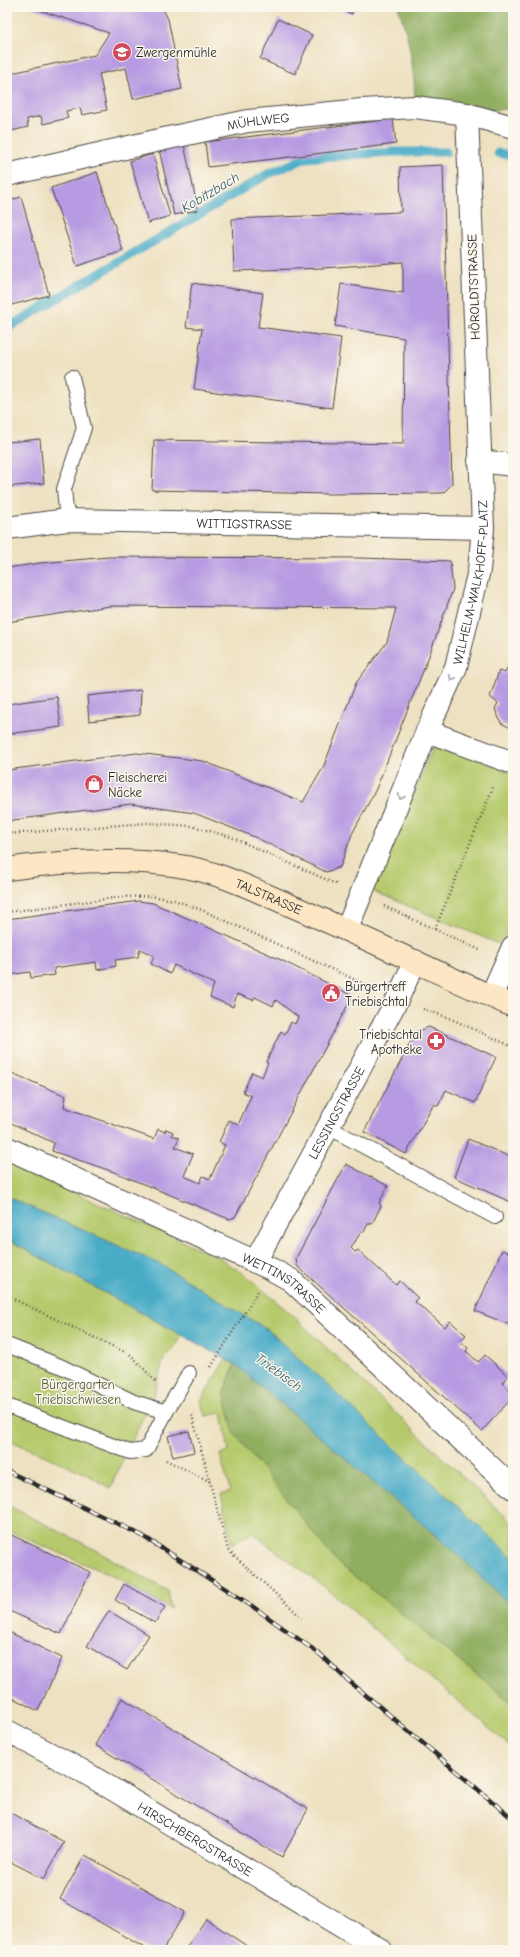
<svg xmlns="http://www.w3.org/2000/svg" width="520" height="1957" font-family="'Comic Neue',sans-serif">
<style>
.green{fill:#b6ca6d;stroke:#707a4c}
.forest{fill:#90ae60;stroke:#5e6c46}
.water{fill:#48acc7;stroke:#3a6c79}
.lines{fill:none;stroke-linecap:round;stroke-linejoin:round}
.stream{stroke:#48acc7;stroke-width:9}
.building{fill:#b79be2}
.service-casing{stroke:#484642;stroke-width:16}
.minor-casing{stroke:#484642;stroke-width:24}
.secondary-casing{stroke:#484642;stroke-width:24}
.path{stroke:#484642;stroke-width:2.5;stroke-dasharray:1 3;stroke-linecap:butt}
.service{stroke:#fff;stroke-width:14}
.minor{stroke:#fff;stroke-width:22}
.secondary{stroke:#fce6c4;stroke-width:22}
.rail-casing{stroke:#2b2b2b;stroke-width:4.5}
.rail{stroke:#fbf7ec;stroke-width:3;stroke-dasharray:9;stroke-linecap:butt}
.oneway{stroke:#a0a0a0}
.labels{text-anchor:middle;stroke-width:3;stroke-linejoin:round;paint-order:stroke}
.poi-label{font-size:13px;fill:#2b2b2b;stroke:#fbf7ec;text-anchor:start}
.street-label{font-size:13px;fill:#2b2b2b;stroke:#fbf7ec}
.park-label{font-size:13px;fill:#555b3f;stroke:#fbf7ec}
.water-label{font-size:14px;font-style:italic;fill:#375f69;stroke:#fbf7ec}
</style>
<rect width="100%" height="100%" fill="#fbf7ec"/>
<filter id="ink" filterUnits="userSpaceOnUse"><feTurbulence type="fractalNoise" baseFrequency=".025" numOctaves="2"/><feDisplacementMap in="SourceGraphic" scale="8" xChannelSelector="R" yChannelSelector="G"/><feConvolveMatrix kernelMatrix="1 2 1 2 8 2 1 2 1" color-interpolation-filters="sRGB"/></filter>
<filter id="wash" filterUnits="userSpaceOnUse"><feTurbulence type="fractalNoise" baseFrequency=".012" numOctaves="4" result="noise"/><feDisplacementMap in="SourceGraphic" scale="16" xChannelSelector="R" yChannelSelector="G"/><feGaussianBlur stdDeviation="0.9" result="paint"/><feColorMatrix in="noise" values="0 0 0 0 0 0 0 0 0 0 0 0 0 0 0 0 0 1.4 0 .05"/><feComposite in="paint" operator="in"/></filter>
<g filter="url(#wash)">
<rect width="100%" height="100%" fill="#eee1c1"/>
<g class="green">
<path d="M 436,741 L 513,774 L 513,916 L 501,945 L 373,891 Z"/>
<path d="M 7,1162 L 220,1258 L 249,1278 L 291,1314 L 513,1524 L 513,1558 L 268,1330 L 160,1264 L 7,1197 Z"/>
<path d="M 7,1239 L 181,1335 L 173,1350 L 164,1358 L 154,1394 L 110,1488 L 84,1473 L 7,1439 Z"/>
<path d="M 225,1360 L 235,1364 L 224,1392 L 336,1561 L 506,1698 L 513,1706 L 513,1749 L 331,1592 L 252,1533 L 232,1544 L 221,1494 L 230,1491 L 220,1454 L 229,1451 L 222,1413 L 205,1416 L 201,1401 Z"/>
<path d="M 7,1505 L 88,1546 L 168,1591 L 171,1609 L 112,1576 L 7,1530 Z"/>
</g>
<g class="forest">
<path d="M 398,7 L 513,7 L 513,108 L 467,114 L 415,107 C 415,73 410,39 398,7 Z"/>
<path d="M 235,1364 L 461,1557 L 513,1608 L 513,1706 L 506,1698 L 336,1561 L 234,1433 L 224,1392 Z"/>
</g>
<path class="water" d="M 7,1197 L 160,1264 L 268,1330 L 513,1558 L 513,1608 L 461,1557 L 235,1364 L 7,1239 Z"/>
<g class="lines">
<g class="stream">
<path d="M 498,153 L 513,156"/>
<path d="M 7,328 L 268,174 L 306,158 L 394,152 L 446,152"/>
</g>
</g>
<g id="blocks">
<g class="building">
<path d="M 30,7 L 162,7 L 168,19 L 182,89 L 133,99 L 126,68 L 99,74 L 107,110 L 82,115 L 80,108 L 66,111 L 68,118 L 43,124 L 41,116 L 27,119 L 28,127 L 7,132 L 7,74 L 95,55 L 109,33 Z"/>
<path d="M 334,7 L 355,7 L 352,14 Z"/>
<path d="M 278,19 L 312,35 L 295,74 L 260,59 Z"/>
<path d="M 393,119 L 396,144 L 208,167 L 205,142 Z"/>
<path d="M 184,144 L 198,210 L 174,215 L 159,149 Z"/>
<path d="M 153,154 L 170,216 L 148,223 L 130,161 Z"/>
<path d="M 443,165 L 452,484 L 443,493 L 330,494 L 152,490 L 154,440 L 403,444 L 404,338 L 335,326 L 341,284 L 403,293 L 403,262 L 324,268 L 234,271 L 232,219 L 401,212 L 400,167 Z"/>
<path d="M 97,172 L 123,251 L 77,266 L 51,188 Z"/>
<path d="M 21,197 L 49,295 L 8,306 L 7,201 Z"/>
<path d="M 192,283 L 263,293 L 258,327 L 341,338 L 332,408 L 194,389 L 202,329 L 186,327 Z"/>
<path d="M 40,439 L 44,483 L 7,487 L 7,442 Z"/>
<path d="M 109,557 L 360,558 L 450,561 L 453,589 L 429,656 L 376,789 L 352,834 L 340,867 L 326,872 L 257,838 L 194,813 L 131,804 L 7,821 L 7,770 L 137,753 L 203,761 L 303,802 L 323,768 L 356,683 L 387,642 L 396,608 L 110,606 L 7,622 L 7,568 L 40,563 Z"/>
<path d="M 513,656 L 513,729 L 501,723 L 495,709 L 498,703 L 490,697 L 499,671 L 505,673 Z"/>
<path d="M 141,690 L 140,715 L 89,721 L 87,696 Z"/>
<path d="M 57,697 L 61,727 L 7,734 L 7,704 Z"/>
<path d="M 139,901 L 153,903 L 277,958 L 349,994 L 351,999 L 256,1178 L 235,1217 L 229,1219 L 114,1172 L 52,1151 L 54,1143 L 7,1121 L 7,1071 L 66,1096 L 64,1107 L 154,1139 L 158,1129 L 165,1132 L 166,1129 L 173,1132 L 172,1135 L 179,1138 L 175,1147 L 193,1154 L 184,1176 L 200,1183 L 203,1176 L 210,1179 L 225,1145 L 219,1142 L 229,1120 L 238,1125 L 251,1096 L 243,1092 L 252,1072 L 262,1077 L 268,1063 L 266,1062 L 281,1031 L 285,1034 L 291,1022 L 295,1024 L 298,1017 L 276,1000 L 273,1006 L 255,997 L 253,1000 L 237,994 L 233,1007 L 210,997 L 214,984 L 174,965 L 170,974 L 151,964 L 154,956 L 140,949 L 138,957 L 115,960 L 116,966 L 97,970 L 96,962 L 54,968 L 55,975 L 31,978 L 30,972 L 7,975 L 7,919 Z"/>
<path d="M 429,1027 L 496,1057 L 475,1103 L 446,1090 L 438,1106 L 434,1104 L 406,1154 L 364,1132 L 416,1032 Z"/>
<path d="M 468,1139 L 513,1158 L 513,1203 L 454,1177 Z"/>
<path d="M 346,1164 L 388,1186 L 379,1203 L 381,1206 L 372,1224 L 368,1224 L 364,1232 L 361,1232 L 351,1248 L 355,1252 L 358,1250 L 396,1285 L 400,1281 L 418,1298 L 414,1301 L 445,1327 L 450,1321 L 466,1335 L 460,1341 L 468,1348 L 466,1351 L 478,1362 L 485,1355 L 508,1376 L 502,1383 L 513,1394 L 513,1397 L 482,1431 L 297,1266 L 296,1258 Z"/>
<path d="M 502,1250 L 513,1254 L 513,1319 L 510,1325 L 475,1311 Z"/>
<path d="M 189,1431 L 194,1452 L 173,1457 L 168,1436 Z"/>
<path d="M 7,1533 L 90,1572 L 61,1634 L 7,1610 Z"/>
<path d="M 124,1584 L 165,1607 L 155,1623 L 115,1600 Z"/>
<path d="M 109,1611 L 149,1635 L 127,1670 L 87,1646 Z"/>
<path d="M 7,1631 L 62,1658 L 38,1711 L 7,1695 Z"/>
<path d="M 122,1698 L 308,1809 L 282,1857 L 95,1745 Z"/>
<path d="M 7,1811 L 64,1842 L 44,1879 L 7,1860 Z"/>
<path d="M 85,1855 L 185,1912 L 163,1950 L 148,1950 L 60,1899 Z"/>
<path d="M 206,1919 L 253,1950 L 185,1950 Z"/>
</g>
</g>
</g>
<g filter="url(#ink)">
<use href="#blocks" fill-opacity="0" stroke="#484642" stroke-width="1"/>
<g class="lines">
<g class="service-casing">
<g id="service">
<path d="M 67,520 L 64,489 L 84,428 L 72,377"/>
<path d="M 328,1127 L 495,1217"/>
<path d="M 7,1345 L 60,1366 L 134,1402 L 166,1412"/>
<path d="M 7,1406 L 130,1452 L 146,1450 L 166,1412 L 189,1373"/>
</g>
</g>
<g class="minor-casing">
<g id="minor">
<path id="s1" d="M 7,175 L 164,139 L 248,121 L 362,110 L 415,107 L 467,114 L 513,127"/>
<path d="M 479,461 L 513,465"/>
<path id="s2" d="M 7,528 L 67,520 L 483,528"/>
<path d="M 427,731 L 513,763"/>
<path id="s3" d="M 347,929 L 427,731 L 456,667 L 479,570 L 483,528 L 467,114"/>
<path d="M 491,996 L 513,947"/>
<path id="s4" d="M 7,1148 L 271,1269 L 291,1280 L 513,1488"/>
<path id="s5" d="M 255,1262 L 397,1000 L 415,961"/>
<path id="s6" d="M 7,1731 L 79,1769 L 381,1950"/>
</g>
</g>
<g class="secondary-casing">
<g id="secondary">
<path id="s7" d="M 7,869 C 64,861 122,857 179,866 C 217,871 252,889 287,904 C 363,936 437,973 513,1006"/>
</g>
</g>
<g class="path">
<path d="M 7,834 L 146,823 L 192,826 L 231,837 L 336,884"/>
<path d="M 384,906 L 482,951"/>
<path d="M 7,912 L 121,897 L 151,896 L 174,900 L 202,910 L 373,988"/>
<path d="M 435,929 L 494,785"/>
<path d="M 423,1009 L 449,1018 L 513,1047"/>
<path d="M 7,1296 L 131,1355 L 156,1382"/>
<path d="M 211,1367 L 258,1291"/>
<path d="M 192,1415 L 228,1550 L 302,1618"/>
<path d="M 166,1460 L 211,1482"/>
</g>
<use href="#service" class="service"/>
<use href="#minor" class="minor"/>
<use href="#secondary" class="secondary"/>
<g class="rail-casing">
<path id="rail" d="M 7,1471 L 141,1535 L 252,1606 L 321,1655 L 343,1676 L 513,1819"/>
</g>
<use href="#rail" class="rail"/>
</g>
<defs><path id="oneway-chevron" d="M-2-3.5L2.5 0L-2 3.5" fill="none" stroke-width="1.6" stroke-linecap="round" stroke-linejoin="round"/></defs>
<g class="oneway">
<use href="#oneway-chevron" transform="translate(452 678) rotate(115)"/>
<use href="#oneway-chevron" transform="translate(401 797) rotate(112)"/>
</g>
</g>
<defs>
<g id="school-disc" transform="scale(1)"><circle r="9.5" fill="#d1495b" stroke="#fbf7ec"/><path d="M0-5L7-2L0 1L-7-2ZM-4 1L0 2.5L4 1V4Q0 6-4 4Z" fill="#fff"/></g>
<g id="shop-disc" transform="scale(1)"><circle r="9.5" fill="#d1495b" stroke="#fbf7ec"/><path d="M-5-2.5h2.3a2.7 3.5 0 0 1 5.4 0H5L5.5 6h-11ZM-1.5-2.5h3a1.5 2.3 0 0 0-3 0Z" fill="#fff"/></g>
<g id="civic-disc" transform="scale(1)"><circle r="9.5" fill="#d1495b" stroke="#fbf7ec"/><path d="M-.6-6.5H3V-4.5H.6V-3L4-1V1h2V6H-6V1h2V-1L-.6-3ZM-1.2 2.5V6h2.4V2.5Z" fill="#fff"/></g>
<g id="pharmacy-disc" transform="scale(1)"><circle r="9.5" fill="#d1495b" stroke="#fbf7ec"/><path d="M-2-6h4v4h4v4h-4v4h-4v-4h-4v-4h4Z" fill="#fff"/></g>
</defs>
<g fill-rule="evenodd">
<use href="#school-disc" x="122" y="52"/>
<use href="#shop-disc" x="94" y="784"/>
<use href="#civic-disc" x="331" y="993"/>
<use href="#pharmacy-disc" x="436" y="1041"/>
</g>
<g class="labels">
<g class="poi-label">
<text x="136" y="57">Zwergenmühle</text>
<text x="108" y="782">Fleischerei<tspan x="108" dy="15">Näcke</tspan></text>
<text x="345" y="991">Bürgertreff<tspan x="345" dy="15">Triebischtal</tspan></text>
<text x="422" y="1039" text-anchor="end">Triebischtal<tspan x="422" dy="15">Apotheke</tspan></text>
</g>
<g class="street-label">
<text dy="5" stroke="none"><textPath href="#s1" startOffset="257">MÜHLWEG</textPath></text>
<text transform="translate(473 287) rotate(-92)" y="5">HÖROLDTSTRASSE</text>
<text dy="5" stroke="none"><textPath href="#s2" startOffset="238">WITTIGSTRASSE</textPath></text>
<text dy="5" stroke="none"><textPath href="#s3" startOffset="370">WILHELM-WALKHOFF-PLATZ</textPath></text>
<text dy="5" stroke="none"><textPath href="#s7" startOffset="268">TALSTRASSE</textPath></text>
<text dy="5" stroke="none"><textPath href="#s5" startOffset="170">LESSINGSTRASSE</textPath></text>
<text dy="5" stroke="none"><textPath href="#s4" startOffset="309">WETTINSTRASSE</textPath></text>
<text dy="5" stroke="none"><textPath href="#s6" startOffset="217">HIRSCHBERGSTRASSE</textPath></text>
</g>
<g class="park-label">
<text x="78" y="1389">Bürgergarten<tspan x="78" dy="15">Triebischwiesen</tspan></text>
</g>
<g class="water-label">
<text transform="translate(210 192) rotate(-31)" y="5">Kobitzbach</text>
<text transform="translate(279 1372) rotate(36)" y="5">Triebisch</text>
</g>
</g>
<rect width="520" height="1957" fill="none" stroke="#fbf7ec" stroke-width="24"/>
</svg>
